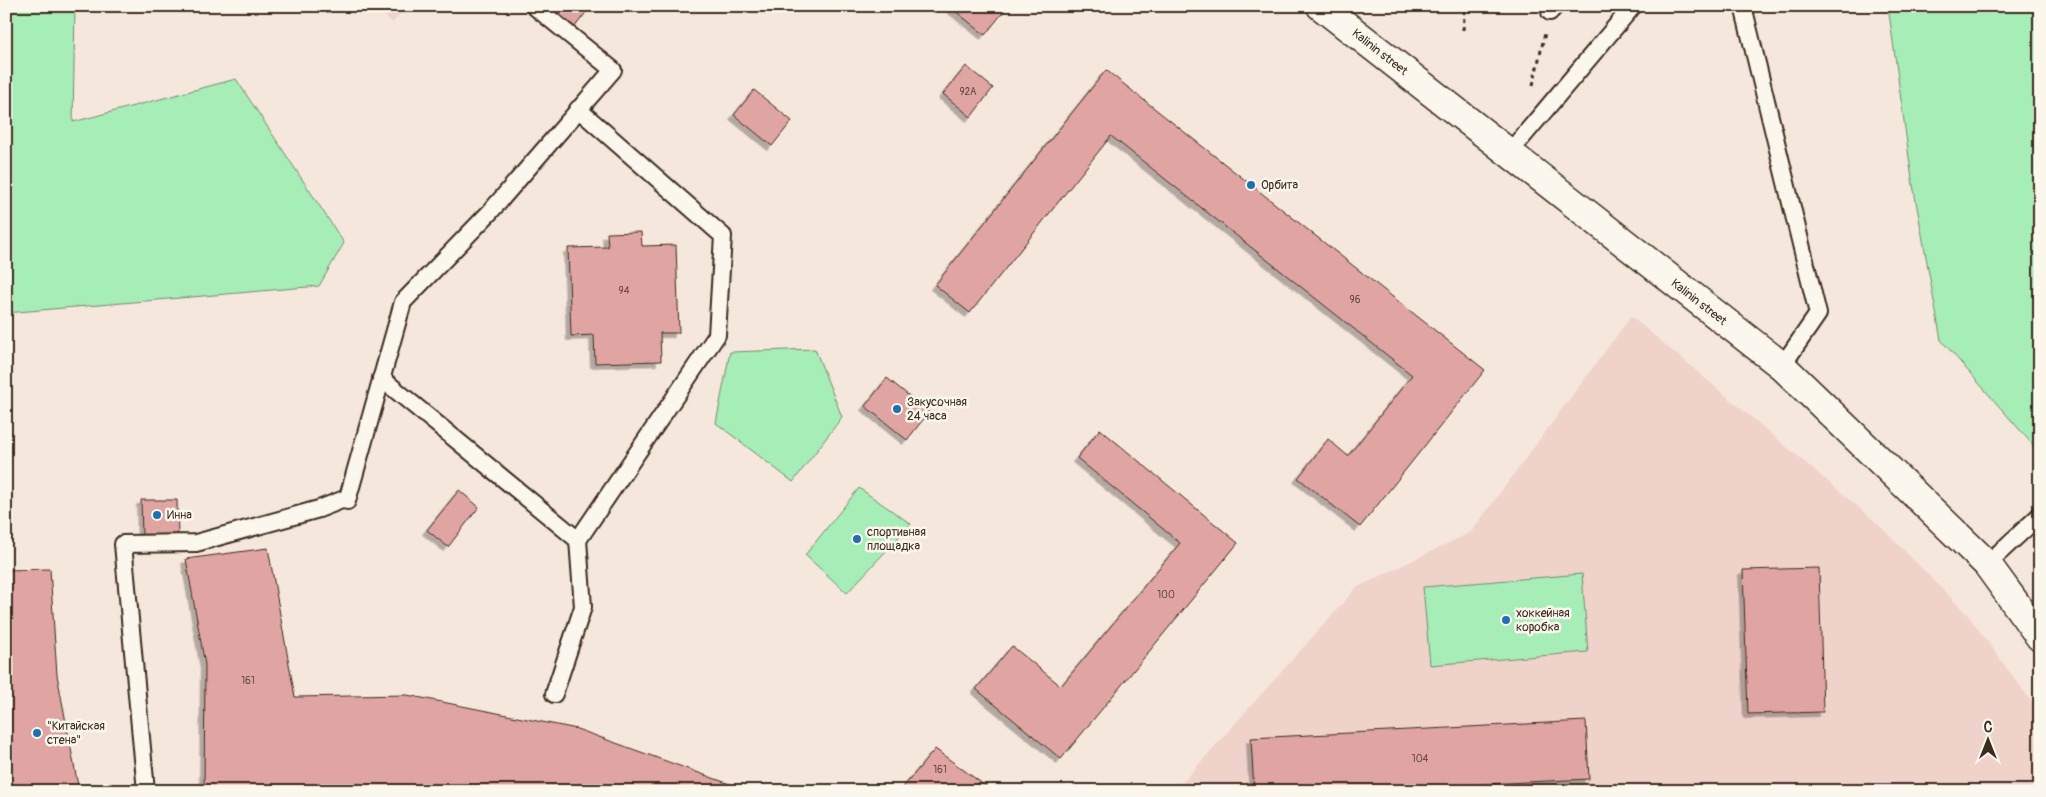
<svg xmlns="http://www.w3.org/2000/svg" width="2046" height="797" font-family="Pangolin,sans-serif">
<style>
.built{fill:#efd3cb}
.green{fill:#a7edb8;stroke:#718c6b}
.building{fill:#e0a5a2;stroke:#3b2a1e;filter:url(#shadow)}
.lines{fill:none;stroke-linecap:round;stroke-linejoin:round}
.service-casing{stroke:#3b2a1e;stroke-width:20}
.secondary-casing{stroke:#3b2a1e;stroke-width:31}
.path{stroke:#3b2a1e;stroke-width:3;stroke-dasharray:4 4;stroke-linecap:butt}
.service{stroke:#fbf7ec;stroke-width:16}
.secondary{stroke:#fbf7ec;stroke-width:28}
.poi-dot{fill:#1f6fb2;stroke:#fbf7ec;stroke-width:2}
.labels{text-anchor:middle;stroke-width:5;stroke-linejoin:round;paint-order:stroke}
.number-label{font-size:10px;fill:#64493f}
.street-label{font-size:12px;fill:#3b2a1e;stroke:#fbf7ec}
.poi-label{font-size:12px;fill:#3b2a1e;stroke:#fbf7ec;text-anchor:start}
</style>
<defs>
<filter id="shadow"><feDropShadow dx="-4.5" dy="4.5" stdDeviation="0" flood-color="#0004"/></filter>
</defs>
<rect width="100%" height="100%" fill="#f6e7dd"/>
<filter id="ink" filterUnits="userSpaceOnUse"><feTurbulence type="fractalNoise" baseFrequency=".02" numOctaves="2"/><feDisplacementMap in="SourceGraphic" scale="10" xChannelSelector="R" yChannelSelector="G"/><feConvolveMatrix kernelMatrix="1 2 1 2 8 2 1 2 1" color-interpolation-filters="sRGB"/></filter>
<g filter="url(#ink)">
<g class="built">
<path d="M 372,6 L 406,6 L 393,23 Z"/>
<path d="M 1631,316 L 1875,521 L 1968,615 L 2040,713 L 2040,791 L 1175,791 L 1356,588 L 1471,532 Z"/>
</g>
<g class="green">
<path d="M 6,6 L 75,6 L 73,122 L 236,79 L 344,243 L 319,286 L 6,313 Z"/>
<path d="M 1888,6 L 2040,6 L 2040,453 L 1941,340 L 1912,179 Z"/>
<path d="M 815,349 L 842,417 L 793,482 L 716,423 L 730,352 Z"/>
<path d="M 859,488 L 911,524 L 847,593 L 805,555 Z"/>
<path d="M 1582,574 L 1588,652 L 1430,665 L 1423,587 Z"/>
</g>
<g class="building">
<path d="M 546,6 L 591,6 L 574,28 Z"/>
<path d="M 949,6 L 1008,6 L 985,35 Z"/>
<path d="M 966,66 L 993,88 L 971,117 L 943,94 Z"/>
<path d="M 1106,70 L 1485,370 L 1360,527 L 1298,478 L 1328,439 L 1348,456 L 1412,375 L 1111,136 L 970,313 L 935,285 Z"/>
<path d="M 754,90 L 792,121 L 772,146 L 734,115 Z"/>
<path d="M 641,232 L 642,246 L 676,245 L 679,333 L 660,333 L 661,361 L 595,363 L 594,335 L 571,336 L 568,248 L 608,247 L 607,233 Z"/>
<path d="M 887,378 L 929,412 L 907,440 L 865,406 Z"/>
<path d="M 1100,429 L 1238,543 L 1061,759 L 976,689 L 1012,646 L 1061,686 L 1180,543 L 1077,458 Z"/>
<path d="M 459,490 L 479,507 L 448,547 L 427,530 Z"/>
<path d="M 141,500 L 177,500 L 178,535 L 142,536 Z"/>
<path d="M 268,548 L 295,697 L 407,695 L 577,729 L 749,791 L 204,791 L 205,665 L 186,559 Z"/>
<path d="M 1819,568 L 1823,712 L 1748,714 L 1743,570 Z"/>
<path d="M 50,569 L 57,675 L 79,791 L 6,791 L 6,570 Z"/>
<path d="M 1586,721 L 1589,779 L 1466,785 L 1466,791 L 1254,791 L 1251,738 Z"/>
<path d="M 935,749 L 991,790 L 900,791 Z"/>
</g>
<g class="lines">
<g class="service-casing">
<g id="service">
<path d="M 1743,6 L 1818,314 L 1782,366"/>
<path d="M 1550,12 L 1555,6"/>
<path d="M 1509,153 L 1633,6"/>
<path d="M 381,378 L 578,540 L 717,335 L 723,236 L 578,109"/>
<path d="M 1987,564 L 2040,515"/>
<path d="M 554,694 L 583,607 L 578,540"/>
<path d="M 146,791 L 123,544 L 196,543 L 319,509 L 347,498 L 347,501 L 403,302 L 490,212 L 613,70 L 534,6"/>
</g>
</g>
<g class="secondary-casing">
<path id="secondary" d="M 1321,6 L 1782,366 L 1987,564 L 2040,637"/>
</g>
<g class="path">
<path d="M 1463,30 L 1465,6"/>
<path d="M 1533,85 L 1545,33"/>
</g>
<use href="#service" class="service"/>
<use href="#secondary" class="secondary"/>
</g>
</g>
<g class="poi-dot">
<circle cx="1251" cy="185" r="5"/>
<circle cx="897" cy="409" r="5"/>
<circle cx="157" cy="515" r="5"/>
<circle cx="857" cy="539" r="5"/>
<circle cx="1506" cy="620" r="5"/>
<circle cx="37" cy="733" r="5"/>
</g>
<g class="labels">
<g class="number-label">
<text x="968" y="95">92А</text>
<text x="624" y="294">94</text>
<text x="1355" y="303">96</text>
<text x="1166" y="598">100</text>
<text x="248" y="684">161</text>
<text x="1420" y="762">104</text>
<text x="940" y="773">161</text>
</g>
<g class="street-label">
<text transform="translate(1380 52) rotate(38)" y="4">Kalinin street</text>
<text transform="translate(1699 302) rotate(38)" y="4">Kalinin street</text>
</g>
<g class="poi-label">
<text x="1261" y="189">Орбита</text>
<text x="907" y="406">Закусочная<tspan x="907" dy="14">24 часа</tspan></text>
<text x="167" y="519">Инна</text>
<text x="867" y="536">спортивная<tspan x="867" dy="14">площадка</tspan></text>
<text x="1516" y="617">хоккейная<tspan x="1516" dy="14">коробка</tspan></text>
<text x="47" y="730">"Китайская<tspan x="47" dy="14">стена"</tspan></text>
</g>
</g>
<rect width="2046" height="797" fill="none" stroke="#fbf7ec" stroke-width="25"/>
<rect x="12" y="12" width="2021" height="772" fill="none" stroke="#3b2a1e" stroke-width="2" filter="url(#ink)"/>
<g transform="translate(1988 740)" stroke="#fbf7ec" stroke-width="4" paint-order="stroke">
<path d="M0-4L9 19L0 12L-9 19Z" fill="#3b2a1e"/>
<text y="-8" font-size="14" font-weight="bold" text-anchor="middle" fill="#3b2a1e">С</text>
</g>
</svg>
